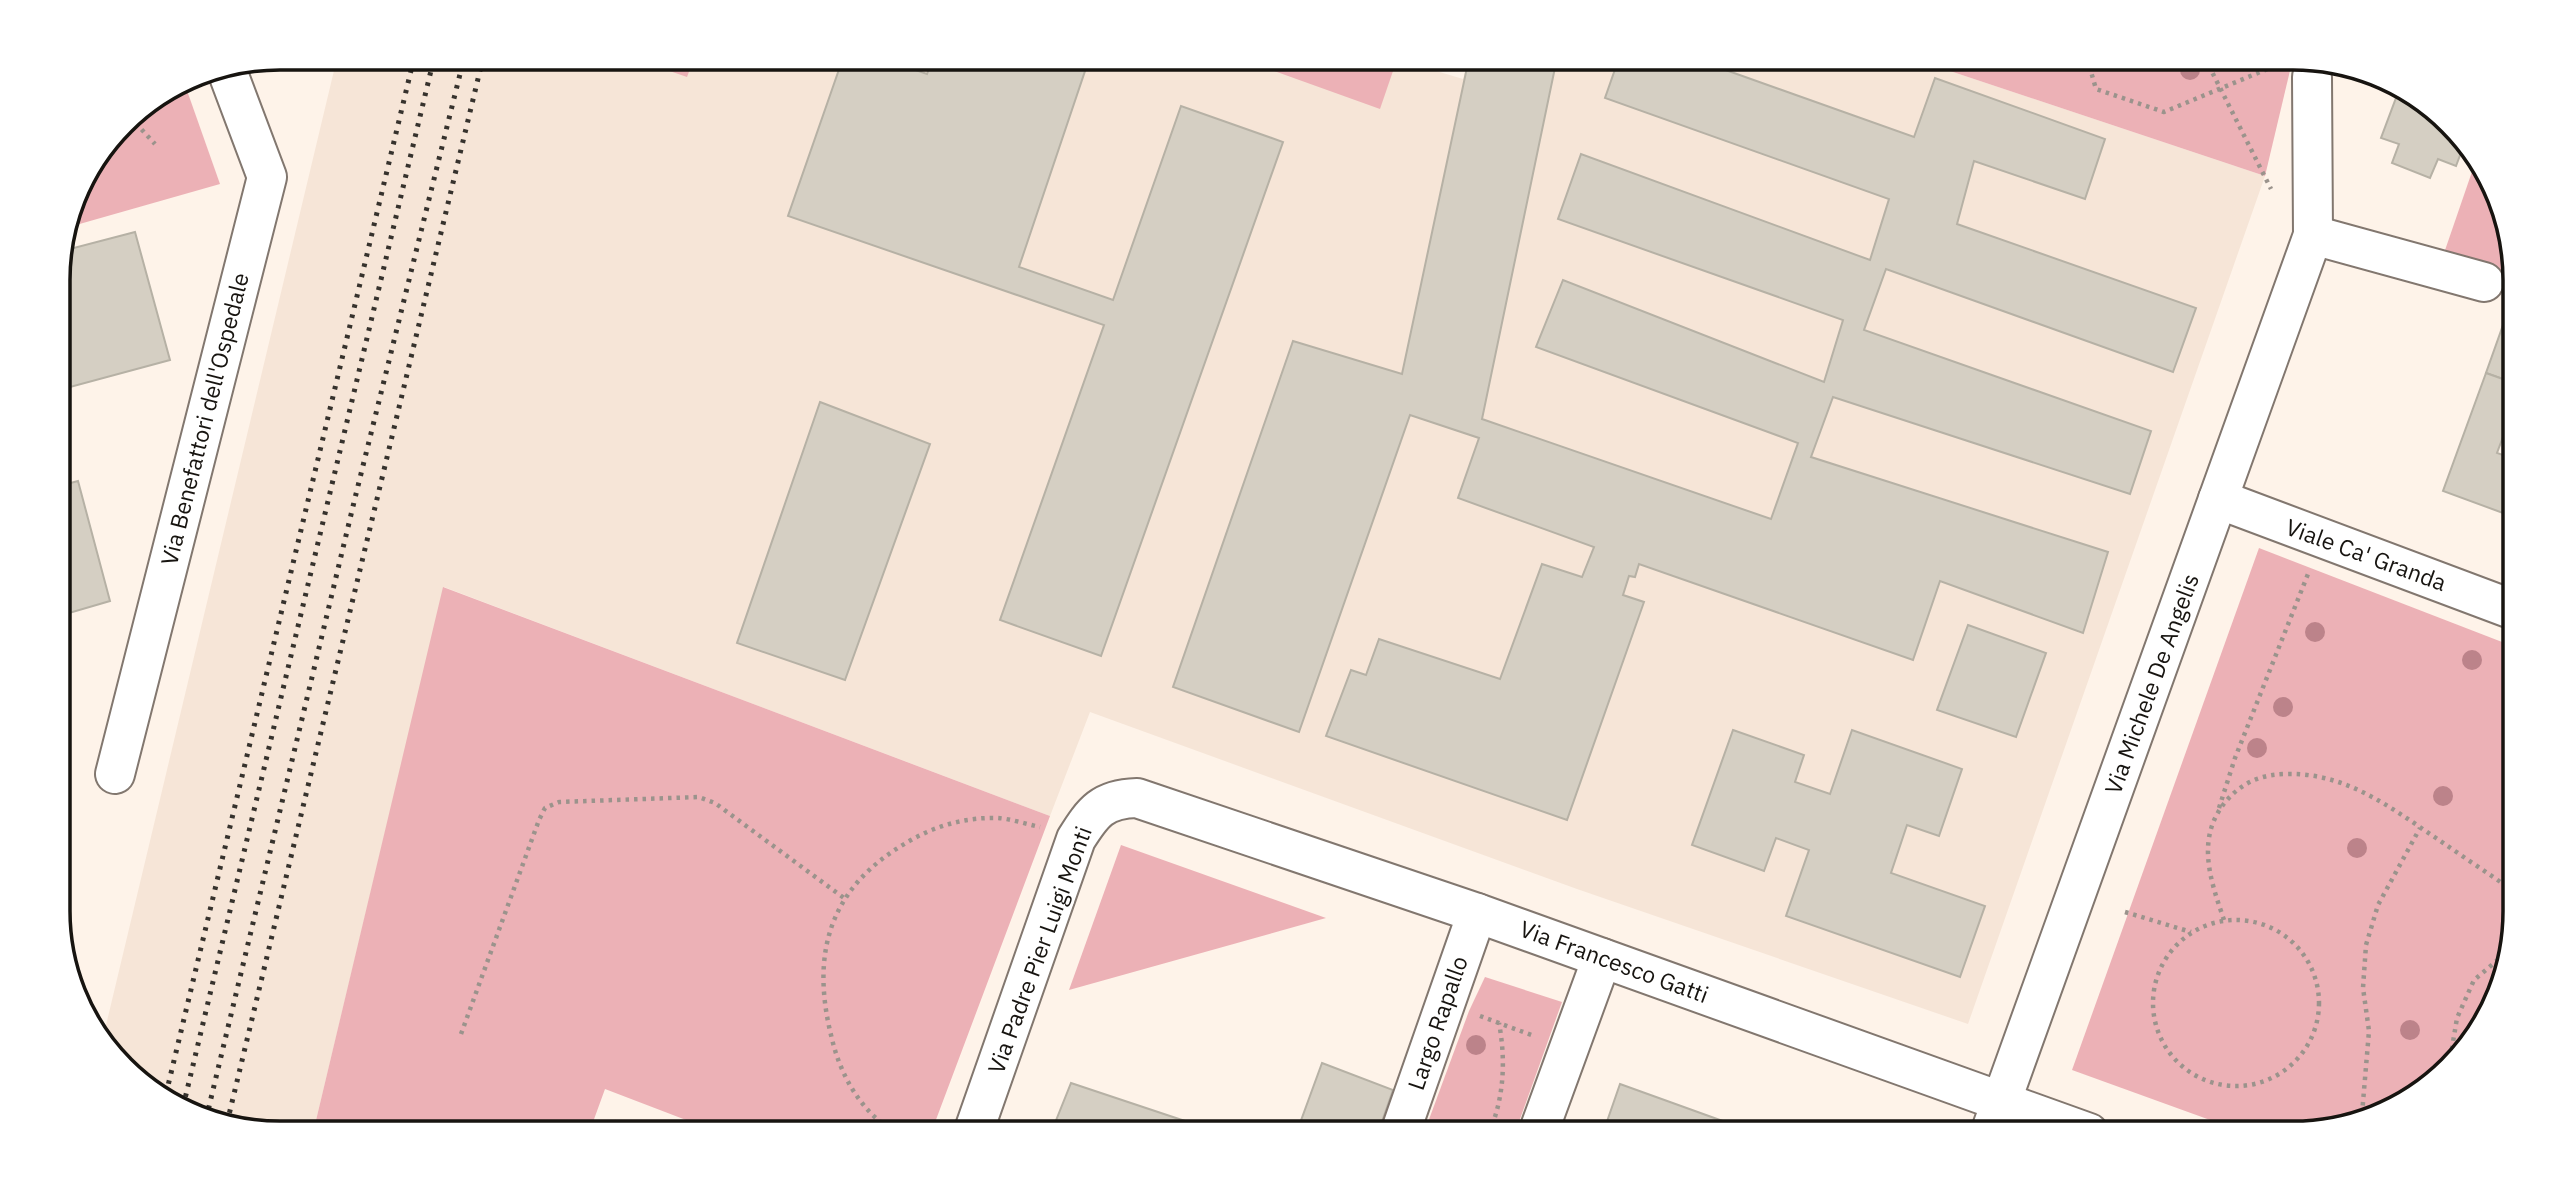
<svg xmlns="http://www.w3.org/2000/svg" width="2573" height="1191" font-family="'IBM Plex Sans',sans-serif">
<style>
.built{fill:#f6e5d7}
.green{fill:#ecb1b6}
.building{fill:#d5cfc3;stroke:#b6b1a5;stroke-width:2}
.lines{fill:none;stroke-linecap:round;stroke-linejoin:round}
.minor-casing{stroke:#82776f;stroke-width:42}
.path{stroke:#9b938c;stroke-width:4.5;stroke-dasharray:3.5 5;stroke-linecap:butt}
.minor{stroke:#fff;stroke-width:38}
.rail{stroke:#36322d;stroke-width:5;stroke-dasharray:3.5 7;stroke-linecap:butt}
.tree{fill:#bc838a}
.labels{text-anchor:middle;stroke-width:5;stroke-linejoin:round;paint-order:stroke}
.street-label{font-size:23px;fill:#171410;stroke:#fff}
.rim{fill:none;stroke:#171410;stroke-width:3.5}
</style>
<rect width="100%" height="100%" fill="#fef3e9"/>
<path class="built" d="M 337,58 L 1393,58 L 1463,79 L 1469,58 L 1911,58 L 2265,176 L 1968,1024 L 1577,889 L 1090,712 L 1050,816 L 444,587 L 313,1133 L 280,1133 L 195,1116 L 103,1046 L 102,1042 Z"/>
<g class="green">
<path d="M 632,58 L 694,58 L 687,77 Z"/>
<path d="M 1238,58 L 1357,58 L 1393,71 L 1380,109 Z"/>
<path d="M 1911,58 L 2293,58 L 2265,176 Z"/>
<path d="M 184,82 L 220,184 L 69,227 L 81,181 L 133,113 Z"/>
<path d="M 2476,160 L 2513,252 L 2513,276 L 2443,256 Z"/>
<path d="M 2259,548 L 2515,647 L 2515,911 L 2498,996 L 2469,1047 L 2417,1096 L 2307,1133 L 2246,1133 L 2072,1070 Z"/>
<path d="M 443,587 L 1050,816 L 931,1133 L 720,1133 L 605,1089 L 589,1133 L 313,1133 Z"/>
<path d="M 1121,845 L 1326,918 L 1069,990 Z"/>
<path d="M 1485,977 L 1562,1002 L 1515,1133 L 1424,1133 L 1469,1011 Z"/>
</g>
<g class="building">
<path d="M 843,58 L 881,58 L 927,74 L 933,58 L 1057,58 L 1086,68 L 1019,267 L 1113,300 L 1181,106 L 1283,142 L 1101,656 L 1000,620 L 1104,325 L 788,216 Z"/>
<path d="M 1469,58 L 1557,58 L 1482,419 L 1771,519 L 1798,443 L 1536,347 L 1563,280 L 1824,382 L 1843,320 L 1558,219 L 1581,154 L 1870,260 L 1889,199 L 1605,98 L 1619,58 L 1692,58 L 1914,137 L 1935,78 L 2105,139 L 2085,199 L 1974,161 L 1957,224 L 2196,308 L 2173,372 L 1886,269 L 1864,330 L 2151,431 L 2130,494 L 1833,397 L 1811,457 L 2108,552 L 2083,633 L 1940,581 L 1913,660 L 1639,564 L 1635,577 L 1629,576 L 1623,595 L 1644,602 L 1567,820 L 1326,736 L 1351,670 L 1366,675 L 1379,639 L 1500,679 L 1542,564 L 1582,577 L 1594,547 L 1458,498 L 1479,438 L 1410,415 L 1299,732 L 1173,687 L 1293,341 L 1402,374 Z"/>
<path d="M 2399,90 L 2465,142 L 2456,166 L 2438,159 L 2430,178 L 2392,163 L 2399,144 L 2381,138 Z"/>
<path d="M 135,232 L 170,360 L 59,390 L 58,265 L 62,251 Z"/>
<path d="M 2513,297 L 2514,297 L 2514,383 L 2486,373 Z"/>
<path d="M 2486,373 L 2514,383 L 2509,402 L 2513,410 L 2497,453 L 2514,459 L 2514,517 L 2443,491 Z"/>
<path d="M 820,402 L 930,444 L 845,680 L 737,643 Z"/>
<path d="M 78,481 L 110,601 L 59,616 L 59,486 Z"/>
<path d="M 1968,625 L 2046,653 L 2016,737 L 1937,710 Z"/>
<path d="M 1733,730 L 1804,755 L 1795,782 L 1830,794 L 1852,730 L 1962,769 L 1939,836 L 1907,825 L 1891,873 L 1985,906 L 1960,977 L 1786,916 L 1809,850 L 1776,838 L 1764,871 L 1692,845 Z"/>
<path d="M 59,786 L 70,788 L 65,815 L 59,814 Z"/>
<path d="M 1322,1063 L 1393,1090 L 1378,1133 L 1319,1133 L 1299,1126 Z"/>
<path d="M 1071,1083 L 1221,1133 L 1051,1133 Z"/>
<path d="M 1620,1084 L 1756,1133 L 1603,1133 Z"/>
<path d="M 616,1121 L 649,1133 L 611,1133 Z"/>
</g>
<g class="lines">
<g class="minor-casing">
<g id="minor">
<path d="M 2313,235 L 2484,282"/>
<path d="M 2218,499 L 2514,610"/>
<path d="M 115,774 L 267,177 L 226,68"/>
<path d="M 973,1133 L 1076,839 C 1093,812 1102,799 1137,798 L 1477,913 L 2089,1133"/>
<path d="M 1400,1133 L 1477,913"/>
<path d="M 1538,1133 L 1602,958"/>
<path d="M 1990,1133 L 2313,235 L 2312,77"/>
</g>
</g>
<g class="path">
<path d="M 2087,58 L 2096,89 L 2164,112 L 2277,65"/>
<path d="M 2205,58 L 2271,189"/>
<path d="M 130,117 L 155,144"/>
<path d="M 2219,808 L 2235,758 L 2308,574"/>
<path d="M 2125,912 L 2191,932"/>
<path d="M 2224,920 C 2210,879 2195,837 2227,800 C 2244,781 2263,774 2288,774 C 2346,773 2390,807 2436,838 C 2462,856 2489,874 2515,892"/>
<circle cx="2236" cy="1003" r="83"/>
<path d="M 1480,1016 L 1534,1036"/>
<path d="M 461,1034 L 539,820 L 545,808 L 559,802 L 699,797 L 715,803 L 844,898"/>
<path d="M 2449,1066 L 2457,1018 L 2474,980 L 2507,952"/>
<path d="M 2362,1114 L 2369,1031 L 2363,988 L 2366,945 L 2378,905 L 2420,828"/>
<path d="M 896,1133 C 862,1113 841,1077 832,1039 C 810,954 829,888 906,843 C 934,826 965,817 998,818 C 1011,819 1026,824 1040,827"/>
<path d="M 1489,1133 C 1504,1098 1506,1061 1499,1023"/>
</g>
<use href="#minor" class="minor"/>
<g class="rail">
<path d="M 166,1094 L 414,58"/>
<path d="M 183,1107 L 434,58"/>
<path d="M 206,1119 L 355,498 L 464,58"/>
<path d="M 227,1123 L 483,58"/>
</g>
</g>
<g class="tree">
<circle cx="2190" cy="70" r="10"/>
<circle cx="2315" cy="632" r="10"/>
<circle cx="2472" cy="660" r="10"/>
<circle cx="2283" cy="707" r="10"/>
<circle cx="2257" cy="748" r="10"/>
<circle cx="2443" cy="796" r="10"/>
<circle cx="2357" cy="848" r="10"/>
<circle cx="2410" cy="1030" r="10"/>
<circle cx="1476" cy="1045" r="10"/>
</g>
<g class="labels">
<g class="street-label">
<text transform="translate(205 419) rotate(-76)" y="8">Via Benefattori dell'Ospedale</text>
<text transform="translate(2366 555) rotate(20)" y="8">Viale Ca' Granda</text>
<text transform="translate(2152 684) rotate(-70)" y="8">Via Michele De Angelis</text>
<text transform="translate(1040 950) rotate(-70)" y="8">Via Padre Pier Luigi Monti</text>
<text transform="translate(1614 962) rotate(20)" y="8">Via Francesco Gatti</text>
<text transform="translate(1438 1023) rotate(-71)" y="8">Largo Rapallo</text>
</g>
</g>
<path d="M0 0H2573V1191H0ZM280 70H2293A210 210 0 0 1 2503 280V911A210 210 0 0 1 2293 1121H280A210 210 0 0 1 70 911V280A210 210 0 0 1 280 70Z" fill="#fff" fill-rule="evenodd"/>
<path class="rim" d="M280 70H2293A210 210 0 0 1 2503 280V911A210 210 0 0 1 2293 1121H280A210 210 0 0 1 70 911V280A210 210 0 0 1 280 70Z"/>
</svg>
